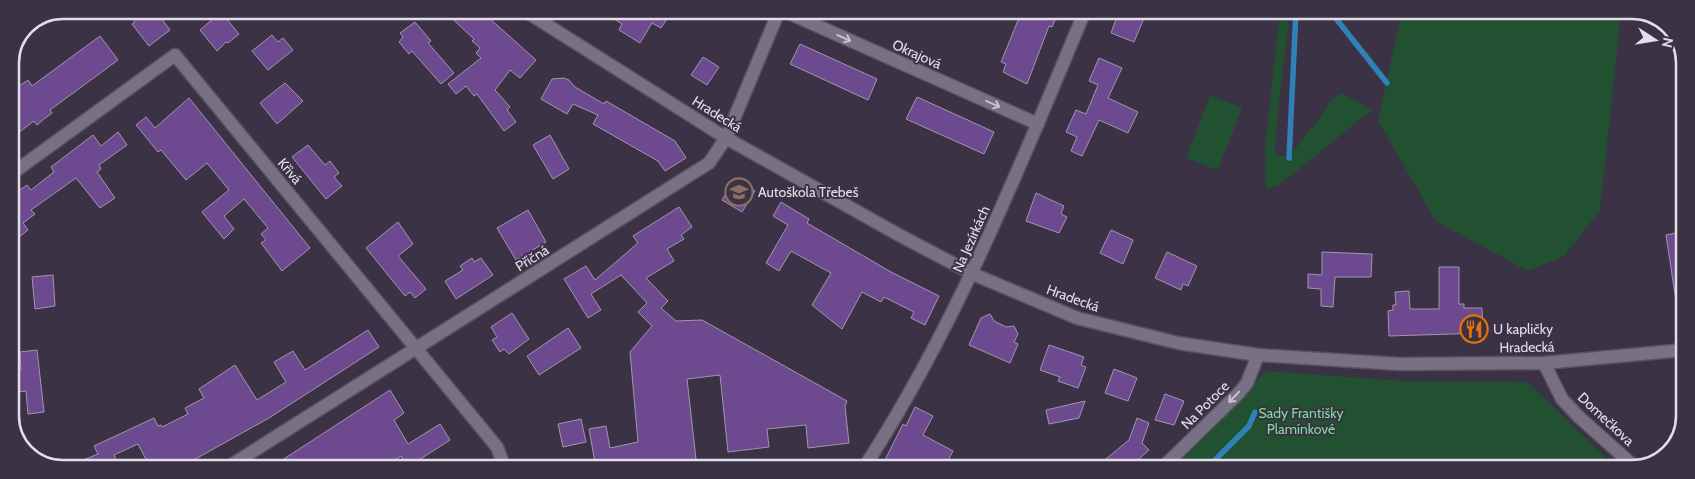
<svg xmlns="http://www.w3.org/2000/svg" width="1695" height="479" font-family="Cabin,sans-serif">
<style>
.green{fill:#225131}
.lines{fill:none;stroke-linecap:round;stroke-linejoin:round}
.stream{stroke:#3081b7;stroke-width:5.5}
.building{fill:#6d4a8f;stroke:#a097ac}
.minor-casing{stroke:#585160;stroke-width:15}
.minor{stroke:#797084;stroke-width:12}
.oneway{stroke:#c8c2d0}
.labels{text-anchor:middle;stroke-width:4;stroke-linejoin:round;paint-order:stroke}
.street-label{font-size:14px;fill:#e3deea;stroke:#3b3345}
.poi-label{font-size:14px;fill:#e3deea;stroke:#3b3345;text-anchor:start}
.park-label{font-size:14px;fill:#77df96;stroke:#3b3345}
.rim{fill:none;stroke:#e3deea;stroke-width:2.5}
</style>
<rect width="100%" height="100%" fill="#3b3345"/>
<g class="green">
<path d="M 1280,11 L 1290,11 L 1278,110 L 1275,155 L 1290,157 C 1298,143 1307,134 1317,122 C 1326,111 1328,99 1342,93 L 1372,110 L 1279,185 L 1266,189 L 1265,146 Z"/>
<path d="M 1402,11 L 1621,12 L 1600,210 L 1564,256 L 1528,271 L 1436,221 L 1378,121 Z"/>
<path d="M 1210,95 L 1242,108 L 1218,170 L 1186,158 Z"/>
<path d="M 1266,371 L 1402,381 L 1527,382 L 1618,469 L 1173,468 Z"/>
</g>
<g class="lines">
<g class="stream">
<path d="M 1330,11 L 1387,83"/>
<path d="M 1289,158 L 1296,11"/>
<path d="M 1206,469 L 1249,426 L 1255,412"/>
</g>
</g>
<g class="building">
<path d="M 126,10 L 155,10 L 170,30 L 149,46 L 132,24 L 135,22 Z"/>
<path d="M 443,10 L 480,10 L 536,60 L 520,78 L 510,70 L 495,90 L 510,107 L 507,110 L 516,122 L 504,131 L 477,94 L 474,96 L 466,86 L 456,94 L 448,84 L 481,58 L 476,53 L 480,48 L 472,41 L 474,39 Z"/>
<path d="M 620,11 L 641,11 L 650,16 L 653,11 L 672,11 L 661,28 L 652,23 L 640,43 L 619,30 L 622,24 L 614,19 Z"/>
<path d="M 1016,11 L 1059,11 L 1052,27 L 1049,26 L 1027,84 L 1003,72 L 1006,64 L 1001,62 L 1021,13 Z"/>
<path d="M 1119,11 L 1147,11 L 1134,42 L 1111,33 Z"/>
<path d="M 221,12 L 239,34 L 228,43 L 226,42 L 217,51 L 200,30 Z"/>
<path d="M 415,22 L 431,41 L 428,43 L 454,73 L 441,84 L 412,51 L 409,54 L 399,42 L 403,37 L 400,33 Z"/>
<path d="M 272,35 L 278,42 L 283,38 L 293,50 L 268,70 L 252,51 Z"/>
<path d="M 100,36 L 118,60 L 50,110 L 52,113 L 44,119 L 37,125 L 34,121 L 10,139 L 10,92 L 28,80 L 32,86 Z"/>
<path d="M 800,44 L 877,79 L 868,100 L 790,64 Z"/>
<path d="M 703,57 L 719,67 L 707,85 L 691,75 Z"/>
<path d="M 1099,58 L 1122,68 L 1108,98 L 1138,112 L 1128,133 L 1099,120 L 1082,156 L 1071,151 L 1077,137 L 1066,132 L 1076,110 L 1086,114 L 1098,85 L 1089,81 Z"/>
<path d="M 564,78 L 569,80 L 575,87 L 604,104 L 606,101 L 675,141 L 686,158 L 665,171 L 658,161 L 593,124 L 598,115 L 573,104 L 567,114 L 541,99 L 552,79 Z"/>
<path d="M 285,83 L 303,101 L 277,124 L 260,103 Z"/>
<path d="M 917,97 L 994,132 L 984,154 L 906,119 Z"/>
<path d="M 189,98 L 310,248 L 282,271 L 261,243 L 266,240 L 261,234 L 268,228 L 244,199 L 224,216 L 234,229 L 224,239 L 202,212 L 229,190 L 207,163 L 186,180 L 161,150 L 158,152 L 136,125 L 146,117 L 155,128 Z"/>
<path d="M 118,132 L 127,145 L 99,165 L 101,169 L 97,172 L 115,198 L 100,208 L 76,178 L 31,210 L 35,214 L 23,223 L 28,230 L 10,244 L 10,197 L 27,185 L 31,190 L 54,172 L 51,167 L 93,135 L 101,146 Z"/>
<path d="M 550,135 L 569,169 L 553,179 L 533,145 Z"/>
<path d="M 308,145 L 325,165 L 330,161 L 339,173 L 334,177 L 342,186 L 326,199 L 292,157 Z"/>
<path d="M 735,178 L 755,191 L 742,212 L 722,200 Z"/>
<path d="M 1036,193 L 1064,206 L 1061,214 L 1067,217 L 1059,233 L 1026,221 Z"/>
<path d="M 781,202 L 809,219 L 807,223 L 891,272 L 939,296 L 925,325 L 911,318 L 914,312 L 884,297 L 881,302 L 862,292 L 842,329 L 812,305 L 831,273 L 791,251 L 779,271 L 766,263 L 788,225 L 773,216 Z"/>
<path d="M 679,207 L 692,227 L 681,235 L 684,239 L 667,249 L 674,261 L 646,278 L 668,301 L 661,308 L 676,321 L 702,320 L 847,401 L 845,406 L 849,443 L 808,448 L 806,425 L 767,429 L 769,447 L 728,452 L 720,375 L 687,379 L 697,468 L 596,468 L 589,429 L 606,426 L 610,448 L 638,442 L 630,352 L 652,326 L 638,312 L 647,303 L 621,275 L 591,294 L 601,310 L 588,318 L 564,279 L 586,266 L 595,280 L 638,243 L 633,236 Z"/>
<path d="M 528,210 L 546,242 L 516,260 L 497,228 Z"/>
<path d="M 398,222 L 413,244 L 398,256 L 426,289 L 415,298 L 410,292 L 405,296 L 366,248 Z"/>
<path d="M 1111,230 L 1133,240 L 1123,264 L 1100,253 Z"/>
<path d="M 1681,232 L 1684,242 L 1684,300 L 1676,301 L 1666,235 Z"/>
<path d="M 1167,252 L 1197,266 L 1188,286 L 1183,284 L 1181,290 L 1155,278 Z"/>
<path d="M 1322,252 L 1372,254 L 1371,277 L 1335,277 L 1333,307 L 1321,306 L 1321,289 L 1308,288 L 1308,274 L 1322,275 Z"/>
<path d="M 472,258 L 474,262 L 481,258 L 493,275 L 456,299 L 445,281 L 463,270 L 460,266 Z"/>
<path d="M 1439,267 L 1459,267 L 1459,304 L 1464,304 L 1464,308 L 1482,308 L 1483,333 L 1389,336 L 1388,311 L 1393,310 L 1393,305 L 1396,305 L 1395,292 L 1409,291 L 1410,309 L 1439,309 Z"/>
<path d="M 53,275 L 55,306 L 35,309 L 32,277 Z"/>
<path d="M 512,313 L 529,339 L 509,354 L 504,349 L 500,352 L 492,340 L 497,337 L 491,327 Z"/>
<path d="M 990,314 L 994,321 L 1006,327 L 1014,326 L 1018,334 L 1014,342 L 1018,344 L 1010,363 L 969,345 L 981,318 Z"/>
<path d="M 568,328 L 581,348 L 539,375 L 527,356 Z"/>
<path d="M 368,330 L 379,347 L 269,418 L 181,467 L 150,467 L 138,444 L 114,455 L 120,467 L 66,467 L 98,454 L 94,446 L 154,418 L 158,426 L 161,425 L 162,427 L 188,414 L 185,408 L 204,398 L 199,389 L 235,365 L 257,400 L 286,382 L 274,362 L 293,351 L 305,370 Z"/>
<path d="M 1049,345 L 1084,357 L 1081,365 L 1086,367 L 1078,388 L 1058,381 L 1060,377 L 1040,370 Z"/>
<path d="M 37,350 L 44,412 L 28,414 L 26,391 L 10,393 L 10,372 L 21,370 L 20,352 Z"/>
<path d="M 1114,369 L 1137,378 L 1128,401 L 1105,393 Z"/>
<path d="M 390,390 L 404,413 L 394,420 L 408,444 L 440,424 L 450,440 L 408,467 L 401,456 L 383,468 L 270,468 Z"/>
<path d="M 1165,394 L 1184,401 L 1174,425 L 1155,420 Z"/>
<path d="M 1085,401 L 1079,418 L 1049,424 L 1046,410 Z"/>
<path d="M 915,407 L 933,416 L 923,435 L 953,451 L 944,468 L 881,468 L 903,424 L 906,426 Z"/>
<path d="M 1137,418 L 1149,423 L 1142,443 L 1149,450 L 1129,468 L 1095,468 L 1129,440 Z"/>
<path d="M 581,419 L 586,442 L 563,447 L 558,424 Z"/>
</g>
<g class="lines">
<g class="minor-casing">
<g id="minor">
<path d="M 525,11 L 726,138 L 899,235 L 973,274 L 1077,318 L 1178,343 L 1258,355 L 1399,364 L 1544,363 L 1684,350"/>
<path d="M 784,11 L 1038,124"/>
<path d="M 10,175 L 175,55 L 497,447 L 505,468"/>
<path d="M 1544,363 L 1562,399 L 1579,417 L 1636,468"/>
<path d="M 228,467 L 709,163 L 726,138 L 779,11"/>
<path d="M 866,468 L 867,463 C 958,322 1020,166 1085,11"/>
<path d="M 1162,468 L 1239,393 L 1247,383 L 1258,355"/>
</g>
</g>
<use href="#minor" class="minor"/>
</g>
<defs><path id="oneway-shaft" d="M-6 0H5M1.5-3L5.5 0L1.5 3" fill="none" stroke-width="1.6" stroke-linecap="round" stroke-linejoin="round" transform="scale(1.25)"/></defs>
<g class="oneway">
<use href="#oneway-shaft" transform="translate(844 38) rotate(24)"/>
<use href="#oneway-shaft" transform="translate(993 104) rotate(24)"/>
<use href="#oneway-shaft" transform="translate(1234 397) rotate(134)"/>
</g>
<defs>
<g id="school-ring" transform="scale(1.4375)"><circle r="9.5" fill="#3b3345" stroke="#8d6e63" stroke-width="1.5"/><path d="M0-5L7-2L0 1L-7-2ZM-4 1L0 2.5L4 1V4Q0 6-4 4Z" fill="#8d6e63"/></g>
<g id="restaurant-ring" transform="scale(1.4375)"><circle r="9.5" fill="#3b3345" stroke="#e8710a" stroke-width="1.5"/><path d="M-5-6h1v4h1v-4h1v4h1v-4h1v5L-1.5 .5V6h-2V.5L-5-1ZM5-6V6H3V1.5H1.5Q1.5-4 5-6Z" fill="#e8710a"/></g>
</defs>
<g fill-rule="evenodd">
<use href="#school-ring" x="739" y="192"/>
<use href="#restaurant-ring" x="1474" y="329"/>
</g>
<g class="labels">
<g class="street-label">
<text transform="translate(917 54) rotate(24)" y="5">Okrajová</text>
<text transform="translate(717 114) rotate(32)" y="5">Hradecká</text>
<text transform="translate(290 171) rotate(50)" y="5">Křivá</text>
<text transform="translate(971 239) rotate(-66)" y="5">Na Jezírkách</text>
<text transform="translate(532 258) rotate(-32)" y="5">Příčná</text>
<text transform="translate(1073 298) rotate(20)" y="5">Hradecká</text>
<text transform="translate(1527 347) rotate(-1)" y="5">Hradecká</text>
<text transform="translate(1205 405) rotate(-45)" y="5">Na Potoce</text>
<text transform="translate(1606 419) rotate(43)" y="5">Domečkova</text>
</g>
<g class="poi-label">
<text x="758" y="197">Autoškola Třebeš</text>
<text x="1493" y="334">U kapličky</text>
</g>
<g class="park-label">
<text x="1301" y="418">Sady Františky<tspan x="1301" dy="16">Plamínkové</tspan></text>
</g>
</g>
<path d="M0 0H1695V479H0ZM63 19H1632A44 44 0 0 1 1676 63V416A44 44 0 0 1 1632 460H63A44 44 0 0 1 19 416V63A44 44 0 0 1 63 19Z" fill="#3b3345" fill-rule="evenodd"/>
<path class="rim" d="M63 19H1632A44 44 0 0 1 1676 63V416A44 44 0 0 1 1632 460H63A44 44 0 0 1 19 416V63A44 44 0 0 1 63 19Z"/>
<g transform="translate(1655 40) rotate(102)" stroke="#3b3345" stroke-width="4" paint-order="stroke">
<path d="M0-4L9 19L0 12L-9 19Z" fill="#e3deea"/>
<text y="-8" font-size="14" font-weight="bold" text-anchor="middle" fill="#e3deea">N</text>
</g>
</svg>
